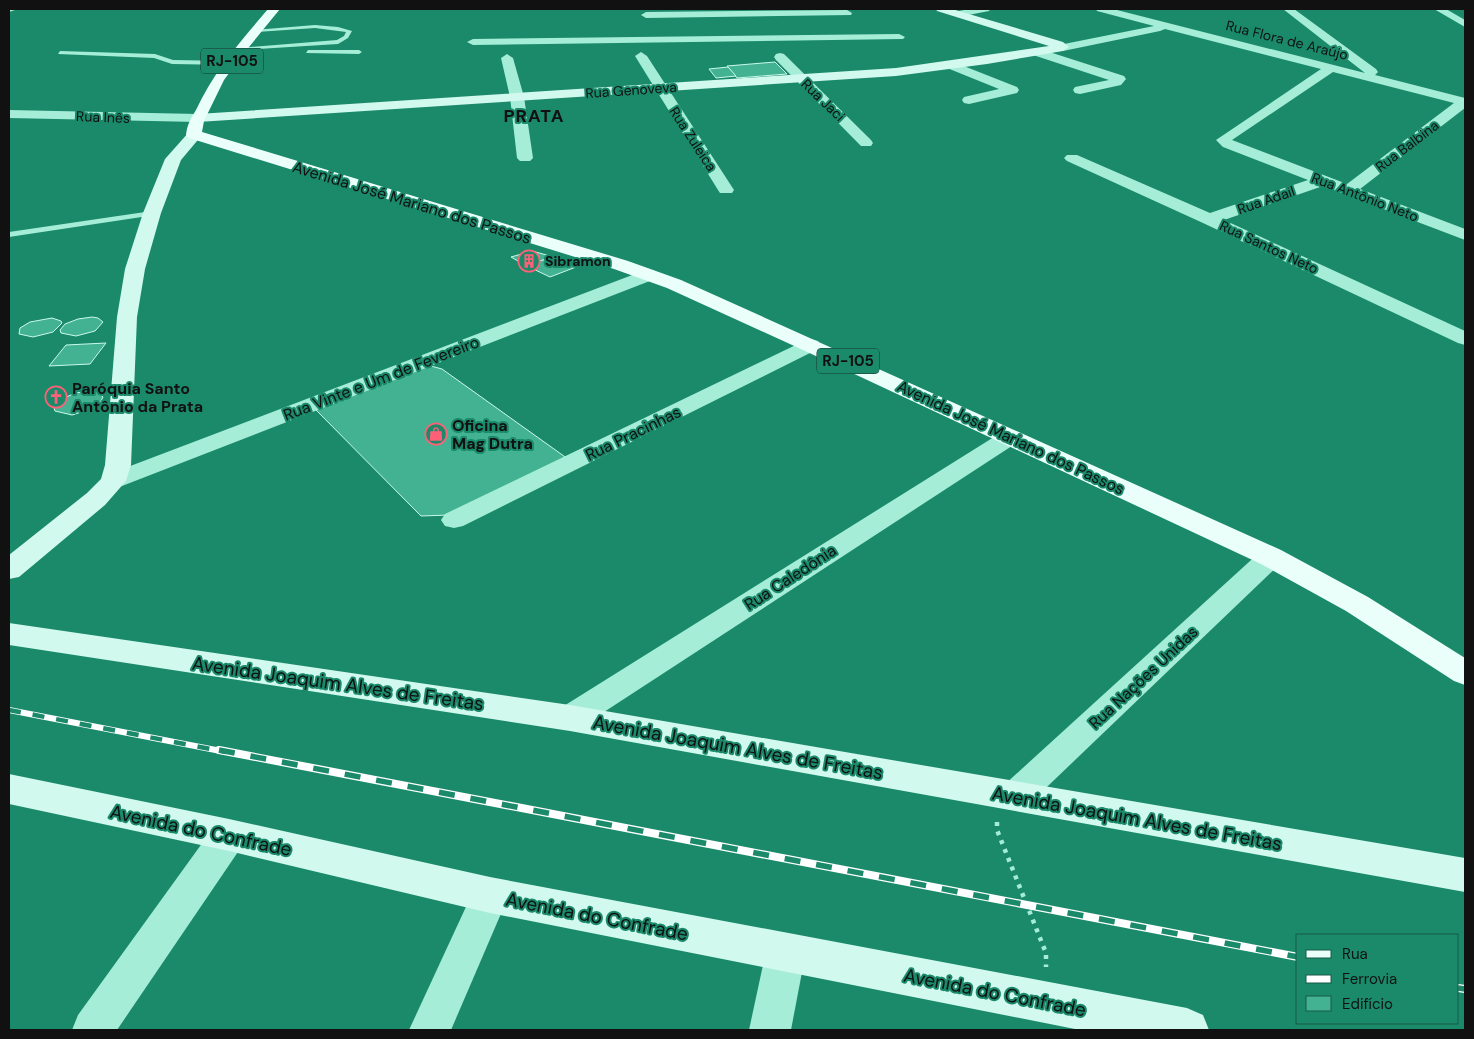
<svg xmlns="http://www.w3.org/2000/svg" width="1474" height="1039" font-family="'DM Sans',sans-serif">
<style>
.building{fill:#43b292;stroke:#caf9eb}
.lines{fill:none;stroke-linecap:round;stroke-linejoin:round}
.path{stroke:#a5edd7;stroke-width:4.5;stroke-dasharray:4 5.5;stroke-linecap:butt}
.lane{fill:#a5edd7;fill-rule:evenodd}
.street{fill:#a5edd7;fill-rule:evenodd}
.secondary{fill:#d1f9ee;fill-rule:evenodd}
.primary{fill:#eafffa;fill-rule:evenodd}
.rail-far1-casing{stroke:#fff;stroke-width:6}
.rail-casing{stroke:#fff;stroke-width:8}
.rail-far1{stroke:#1a8a6a;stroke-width:4.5;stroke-dasharray:12;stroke-linecap:butt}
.rail{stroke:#1a8a6a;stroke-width:5.5;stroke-dasharray:16;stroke-linecap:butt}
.labels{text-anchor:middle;stroke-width:4;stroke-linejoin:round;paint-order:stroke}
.far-street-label{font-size:14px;fill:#111;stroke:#1a8a6a}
.far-poi-label{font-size:14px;font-weight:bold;fill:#111;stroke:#1a8a6a;text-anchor:start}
.shield{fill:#1a8a6a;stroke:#14352c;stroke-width:1}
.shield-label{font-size:15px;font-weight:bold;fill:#111}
.street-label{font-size:16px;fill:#111;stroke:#1a8a6a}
.poi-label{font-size:16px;font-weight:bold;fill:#111;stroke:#1a8a6a;text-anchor:start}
.far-district-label{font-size:18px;font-weight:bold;letter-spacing:1px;fill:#111;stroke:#1a8a6a}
.near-street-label{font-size:19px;fill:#111;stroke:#1a8a6a}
</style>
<rect width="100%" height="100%" fill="#1a8a6a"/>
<g class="building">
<path d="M 775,62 L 787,74 L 737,78 L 727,66 Z"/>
<path d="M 728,67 L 736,76 L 716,78 L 709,69 Z"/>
<path d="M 532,251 L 554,257 L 525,265 L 511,257 Z"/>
<path d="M 554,257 L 576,267 L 550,277 L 525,265 Z"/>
<path d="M 92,317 L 98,318 L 103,322 L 95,331 L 76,336 L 61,333 L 60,330 L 65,324 L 78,319 Z"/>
<path d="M 52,318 L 61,321 L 62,323 L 53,332 L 33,337 L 19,334 L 20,328 L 30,322 Z"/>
<path d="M 106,343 L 90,364 L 49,366 L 66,345 Z"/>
<path d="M 427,365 L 442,369 L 568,459 L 450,515 L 421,516 L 315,409 Z"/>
<path d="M 91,391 L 97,392 L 103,397 L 99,405 L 94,408 L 72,415 L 55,411 L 54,408 L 60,400 L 75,393 Z"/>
</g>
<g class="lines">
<path class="path" d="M 997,822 L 997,830 L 1046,953 L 1046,967"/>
<g class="lane">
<path d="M 9,9 L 18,9 L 9,12 Z"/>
<path d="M 315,25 L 338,27 L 352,31 L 348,38 L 338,44 L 242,50 L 239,48 L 337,40 L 344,36 L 346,32 L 315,28 L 257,32 L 254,30 Z"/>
<path d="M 308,50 L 359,50 L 362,52 L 359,54 L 306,53 Z"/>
<path d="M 60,51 L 155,54 L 173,60 L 231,61 L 234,63 L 231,65 L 172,64 L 154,58 L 58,54 Z"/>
<path d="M 152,211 L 155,211 L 155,215 L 9,237 L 9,232 Z"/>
</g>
<g class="street">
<path d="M 969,9 L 990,9 L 989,11 L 958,17 L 953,14 L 954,12 Z"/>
<path d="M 1096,9 L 1113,9 L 1365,73 L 1283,9 L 1294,9 L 1376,69 L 1378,72 L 1375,75 L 1465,98 L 1465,108 L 1360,189 L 1465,229 L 1465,240 L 1323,186 L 1224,220 L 1465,331 L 1465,345 L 1458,343 L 1203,223 L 1067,161 L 1064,158 L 1067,155 L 1077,155 L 1210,213 L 1308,180 L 1223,147 L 1216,140 L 1321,69 L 1165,29 L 1160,31 L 1063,51 L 1059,49 L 1057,47 L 1059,45 L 1154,26 L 1097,11 ZM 1333,72 L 1454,103 L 1347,184 L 1232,140 Z"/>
<path d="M 1434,9 L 1446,9 L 1465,20 L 1465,27 Z"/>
<path d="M 847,10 L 852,13 L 851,15 L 646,18 L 641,15 L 646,12 Z"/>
<path d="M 899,34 L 905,37 L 903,39 L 473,45 L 467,42 L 473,39 Z"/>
<path d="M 1037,48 L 1124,76 L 1126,79 L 1121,85 L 1080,94 L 1075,93 L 1073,90 L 1075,87 L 1109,80 L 1033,55 L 1031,52 L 1033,49 Z"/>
<path d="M 641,52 L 647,56 L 734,190 L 732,193 L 720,193 L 718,190 L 635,56 Z"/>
<path d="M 780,53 L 784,54 L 871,140 L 873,143 L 871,146 L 861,146 L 776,60 L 774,57 L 776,54 Z"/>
<path d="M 507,54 L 513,58 L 524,97 L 533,158 L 530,161 L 520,161 L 517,158 L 510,97 L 501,58 Z"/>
<path d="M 951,61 L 1017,87 L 1019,90 L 1017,93 L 969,104 L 964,103 L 962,100 L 964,97 L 999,89 L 947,68 L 945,65 L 947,62 Z"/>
<path d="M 9,110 L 198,114 L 205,118 L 198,122 L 9,118 Z"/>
<path d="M 648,269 L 655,271 L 657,275 L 655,279 L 122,486 L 113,489 L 104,486 L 100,481 L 104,476 Z"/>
<path d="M 811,339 L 818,341 L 821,345 L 818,349 L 463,526 L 454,528 L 445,526 L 441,520 L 445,514 L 804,341 Z"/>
<path d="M 1010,430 L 1018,432 L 1022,437 L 1018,442 L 581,727 L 570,730 L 559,727 L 554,718 L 559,709 L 1002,432 Z"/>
<path d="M 1271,548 L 1281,551 L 1285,557 L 1281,563 L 1027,806 L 1015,810 L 1003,806 L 998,796 L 1003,786 L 1261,551 Z"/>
<path d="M 229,820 L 242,824 L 247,835 L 242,846 L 117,1030 L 72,1030 L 78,1015 L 216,824 Z"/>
<path d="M 490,878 L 503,883 L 509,895 L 451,1030 L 409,1030 L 477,883 Z"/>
<path d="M 786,933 L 800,938 L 806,951 L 791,1030 L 749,1030 L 766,951 L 772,938 Z"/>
</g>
<g class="secondary">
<path d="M 936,9 L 952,9 L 1063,42 L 1069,47 L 1063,51 L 987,64 L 896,76 L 198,122 L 193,121 L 191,118 L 193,115 L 198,114 L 896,68 L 1049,46 L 937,11 Z"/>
<path d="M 194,130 L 199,132 L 202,135 L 181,160 L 161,213 L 145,269 L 137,317 L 131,465 L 126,481 L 105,505 L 19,577 L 9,579 L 9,555 L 87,493 L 101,479 L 105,465 L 117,317 L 125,269 L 143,213 L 165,159 L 189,132 Z"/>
<path d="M 9,623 L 570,705 L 1465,858 L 1465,892 L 570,731 L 9,645 Z"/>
<path d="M 9,774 L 229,819 L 490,877 L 1187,1008 L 1203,1015 L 1209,1030 L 1080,1030 L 490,913 L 229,851 L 9,804 Z"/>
</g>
<path class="primary" d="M 268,9 L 280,9 L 240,58 L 224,80 L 204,121 L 202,132 L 628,261 L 681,280 L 1281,550 L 1368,597 L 1465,658 L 1465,685 L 1454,681 L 1346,611 L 1261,564 L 803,350 L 667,288 L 614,269 L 189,138 L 186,135 C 187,125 191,118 196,110 C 214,71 241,41 268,9 Z"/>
<g class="rail-far1-casing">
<path id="rail-far1" d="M 9,710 L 226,752"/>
</g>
<g class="rail-casing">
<g id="rail">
<path d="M 219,750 L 1298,957"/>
<path d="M 1458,988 L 1465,989"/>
</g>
</g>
<use href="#rail-far1" class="rail-far1"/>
<use href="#rail" class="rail"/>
</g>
<defs>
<g id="building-ring" transform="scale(1.125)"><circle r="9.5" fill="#1a8a6a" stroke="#fe6177" stroke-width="1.5"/><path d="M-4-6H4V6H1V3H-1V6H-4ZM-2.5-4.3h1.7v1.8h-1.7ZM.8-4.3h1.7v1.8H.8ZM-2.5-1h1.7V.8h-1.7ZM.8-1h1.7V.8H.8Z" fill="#fe6177"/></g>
<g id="church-ring" transform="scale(1.125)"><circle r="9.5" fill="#1a8a6a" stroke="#fe6177" stroke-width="1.5"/><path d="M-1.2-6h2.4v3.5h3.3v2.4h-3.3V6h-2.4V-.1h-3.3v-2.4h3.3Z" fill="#fe6177"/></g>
<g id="shop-ring" transform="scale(1.125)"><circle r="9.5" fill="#1a8a6a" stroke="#fe6177" stroke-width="1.5"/><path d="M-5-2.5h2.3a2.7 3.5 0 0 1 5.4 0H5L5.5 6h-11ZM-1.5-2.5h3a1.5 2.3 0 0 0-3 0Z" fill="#fe6177"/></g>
</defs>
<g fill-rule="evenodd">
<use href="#building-ring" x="529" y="261"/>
<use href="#church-ring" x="56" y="397"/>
<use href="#shop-ring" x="436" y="434"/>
</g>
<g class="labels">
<g class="far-street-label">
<text transform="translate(1287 40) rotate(14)" y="5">Rua Flora de Araújo</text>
<text transform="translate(631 90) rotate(-4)" y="5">Rua Genoveva</text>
<text transform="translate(823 100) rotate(44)" y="5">Rua Jaci</text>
<text transform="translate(103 117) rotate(2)" y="5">Rua Inês</text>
<text transform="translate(693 139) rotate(57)" y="5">Rua Zuleica</text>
<text transform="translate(1407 146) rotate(-37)" y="5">Rua Balbina</text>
<text transform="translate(1365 197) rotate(21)" y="5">Rua Antônio Neto</text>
<text transform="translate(1266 200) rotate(-19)" y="5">Rua Adail</text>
<text transform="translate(1269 247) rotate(25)" y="5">Rua Santos Neto</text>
</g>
<g class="far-poi-label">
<text x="545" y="266">Sibramon</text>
</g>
<g class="shield">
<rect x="201" y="48.5" width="62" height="25" rx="4"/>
<rect x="817" y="348.5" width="62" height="25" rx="4"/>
</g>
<g class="shield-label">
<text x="232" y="66">RJ-105</text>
<text x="848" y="366">RJ-105</text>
</g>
<g class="street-label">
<text transform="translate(412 202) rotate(17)" y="6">Avenida José Mariano dos Passos</text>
<text transform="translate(381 378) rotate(-21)" y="6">Rua Vinte e Um de Fevereiro</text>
<text transform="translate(633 433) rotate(-26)" y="6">Rua Pracinhas</text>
<text transform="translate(1011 437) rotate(25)" y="6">Avenida José Mariano dos Passos</text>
<text transform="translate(790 577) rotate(-33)" y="6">Rua Caledônia</text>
<text transform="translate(1143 677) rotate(-43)" y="6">Rua Nações Unidas</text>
</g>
<g class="poi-label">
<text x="72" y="394">Paróquia Santo<tspan x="72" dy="18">Antônio da Prata</tspan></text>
<text x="452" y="431">Oficina<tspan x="452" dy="18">Mag Dutra</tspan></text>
</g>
<g class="far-district-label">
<text x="534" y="122">PRATA</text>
</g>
<g class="near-street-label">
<text transform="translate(338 683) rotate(8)" y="7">Avenida Joaquim Alves de Freitas</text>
<text transform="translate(738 747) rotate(10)" y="7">Avenida Joaquim Alves de Freitas</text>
<text transform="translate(1137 818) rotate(10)" y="7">Avenida Joaquim Alves de Freitas</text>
<text transform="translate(201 830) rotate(12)" y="7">Avenida do Confrade</text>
<text transform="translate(597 916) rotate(11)" y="7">Avenida do Confrade</text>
<text transform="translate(995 992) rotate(11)" y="7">Avenida do Confrade</text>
</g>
</g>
<rect width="1474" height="1039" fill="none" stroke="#111111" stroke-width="20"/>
<rect x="1296" y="934" width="162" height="90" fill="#1a8a6a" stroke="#165a46"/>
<rect x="1306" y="950" width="25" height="8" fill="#eafffa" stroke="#165a46"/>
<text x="1342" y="959" font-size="15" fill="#111111">Rua</text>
<rect x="1306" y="975" width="25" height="8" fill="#ffffff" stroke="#165a46"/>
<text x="1342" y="984" font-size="15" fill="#111111">Ferrovia</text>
<rect x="1306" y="996" width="25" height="15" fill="#43b292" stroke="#165a46"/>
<text x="1342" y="1009" font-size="15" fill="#111111">Edifício</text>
</svg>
